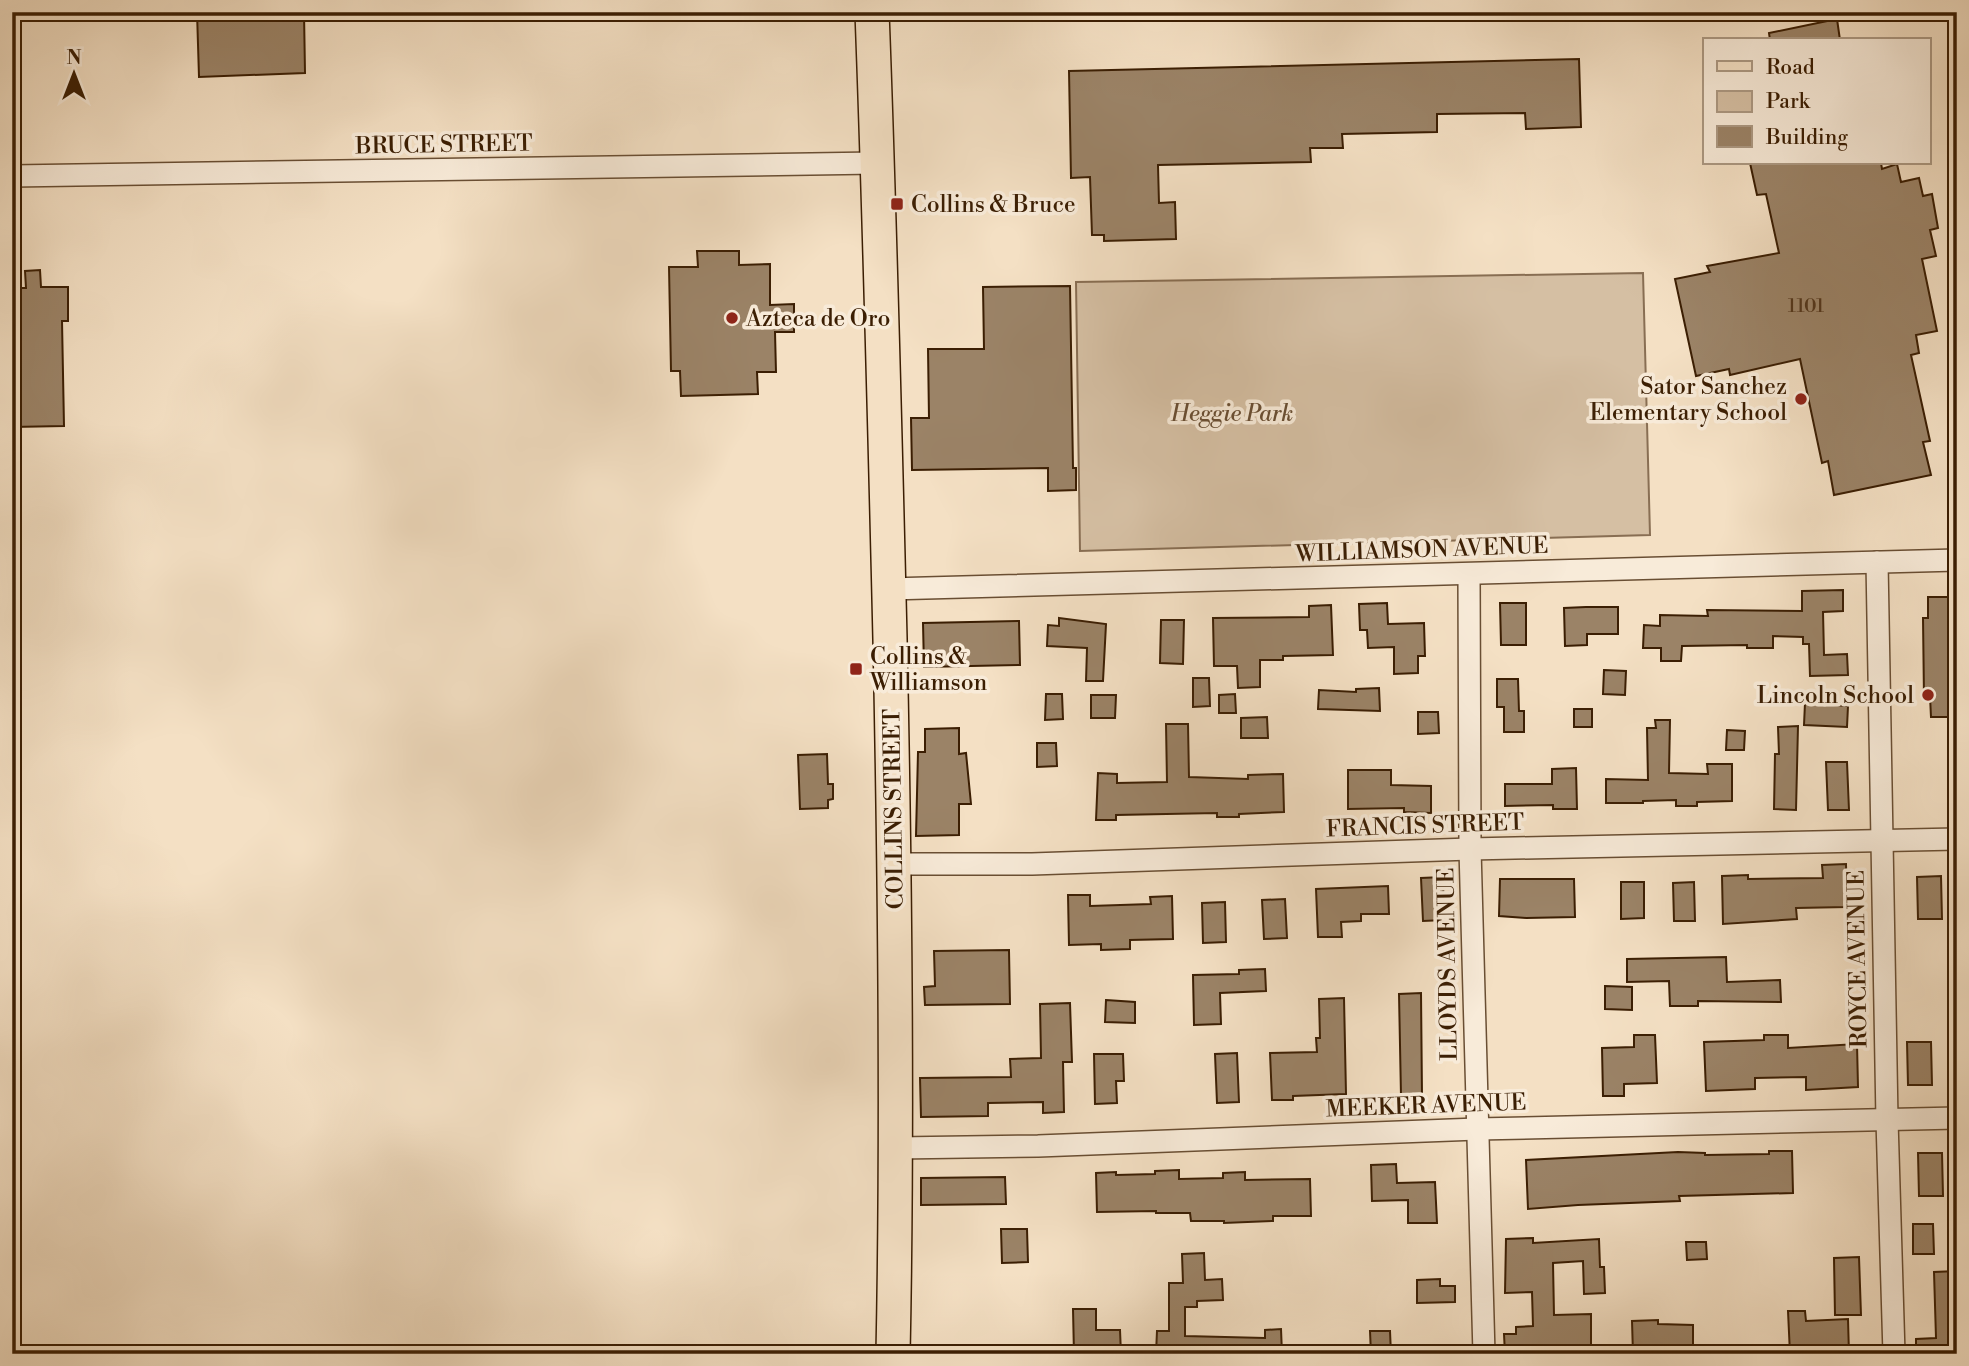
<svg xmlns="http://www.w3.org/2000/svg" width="1969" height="1366" font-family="'Libre Bodoni',serif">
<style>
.green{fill:#d5bfa3;stroke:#886e53;stroke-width:2}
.building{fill:#9b8367;stroke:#3b1e03;stroke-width:2}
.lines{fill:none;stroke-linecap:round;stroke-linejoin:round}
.street-casing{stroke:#694e33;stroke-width:24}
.primary-casing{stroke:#3b1e03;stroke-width:36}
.street{stroke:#f8ebd9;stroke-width:21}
.primary{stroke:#f4e0c4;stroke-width:33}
.poi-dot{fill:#8f2418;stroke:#f8ebd9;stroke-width:2.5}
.labels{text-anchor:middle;stroke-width:7;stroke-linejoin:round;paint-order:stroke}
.number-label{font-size:19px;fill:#53371c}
.street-label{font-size:23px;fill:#3b1e03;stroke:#f8ebd9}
.poi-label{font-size:23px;fill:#3b1e03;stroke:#f8ebd9;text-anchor:start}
.park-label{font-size:23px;font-style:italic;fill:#694e33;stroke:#f8ebd9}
</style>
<rect width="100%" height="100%" fill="#f4e0c4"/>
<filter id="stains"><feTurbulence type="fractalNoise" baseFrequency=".00286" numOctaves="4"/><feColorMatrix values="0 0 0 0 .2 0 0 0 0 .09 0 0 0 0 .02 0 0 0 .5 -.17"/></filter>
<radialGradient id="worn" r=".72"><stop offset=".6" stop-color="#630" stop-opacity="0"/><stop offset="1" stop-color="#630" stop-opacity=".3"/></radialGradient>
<path class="green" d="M 1643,273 L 1650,535 L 1080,551 L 1076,282 Z"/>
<g class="building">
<path d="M 197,12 L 304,12 L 305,73 L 199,77 Z"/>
<path d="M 1837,19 L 1840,40 L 1770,40 L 1769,33 Z"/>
<path d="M 1579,59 L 1581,127 L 1526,129 L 1525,113 L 1437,114 L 1437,132 L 1342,134 L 1343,148 L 1310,148 L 1311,162 L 1158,165 L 1159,203 L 1175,202 L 1176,239 L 1104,241 L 1104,235 L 1092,235 L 1090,177 L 1071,178 L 1069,71 Z"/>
<path d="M 1750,163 L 1881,163 L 1882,169 L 1897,164 L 1901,182 L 1919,178 L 1923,196 L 1932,194 L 1938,228 L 1930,230 L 1936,256 L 1922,259 L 1937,331 L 1916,335 L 1919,353 L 1911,355 L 1930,441 L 1923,442 L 1931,475 L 1834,495 L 1828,461 L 1822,463 L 1800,359 L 1730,375 L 1729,369 L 1696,376 L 1675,279 L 1710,272 L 1707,266 L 1779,253 L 1766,194 L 1757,195 Z"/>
<path d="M 697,251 L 739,251 L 739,265 L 770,264 L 770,305 L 794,304 L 794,332 L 775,332 L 776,372 L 757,372 L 758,394 L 681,396 L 680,371 L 671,371 L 669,267 L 698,267 Z"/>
<path d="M 40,270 L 41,287 L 68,287 L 68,321 L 62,321 L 64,426 L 12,427 L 12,288 L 26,288 L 25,271 Z"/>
<path d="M 1070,286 L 1073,468 L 1076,468 L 1076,490 L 1048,491 L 1048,468 L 912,470 L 911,418 L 929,418 L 928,349 L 984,349 L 983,287 Z"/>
<path d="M 1843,590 L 1843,611 L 1823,612 L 1824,655 L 1847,654 L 1848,675 L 1810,676 L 1809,644 L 1803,644 L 1803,637 L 1773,636 L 1773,648 L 1747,648 L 1747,645 L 1682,646 L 1681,661 L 1661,661 L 1661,648 L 1643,648 L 1644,625 L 1660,626 L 1660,615 L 1708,616 L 1707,610 L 1802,611 L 1802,591 Z"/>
<path d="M 1928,597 L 1957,597 L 1957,717 L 1931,717 L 1930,696 L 1924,697 L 1923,618 L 1928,618 Z"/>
<path d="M 1387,603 L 1388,624 L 1424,623 L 1425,656 L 1418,656 L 1418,673 L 1394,674 L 1394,647 L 1368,648 L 1367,630 L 1360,630 L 1359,604 Z"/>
<path d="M 1500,603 L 1526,603 L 1526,645 L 1501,645 Z"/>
<path d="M 1331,605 L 1333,655 L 1283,656 L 1283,660 L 1260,660 L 1260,687 L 1238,688 L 1237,666 L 1214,666 L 1213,618 L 1309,617 L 1309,606 Z"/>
<path d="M 1586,607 L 1618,607 L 1618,634 L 1587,634 L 1587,645 L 1565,646 L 1564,608 Z"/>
<path d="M 1059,618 L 1106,624 L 1103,681 L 1086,681 L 1087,648 L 1047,646 L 1048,625 L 1059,626 Z"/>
<path d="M 1161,620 L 1184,620 L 1183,664 L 1160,663 Z"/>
<path d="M 1019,621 L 1020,665 L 924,667 L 923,623 Z"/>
<path d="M 1604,670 L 1626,671 L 1625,695 L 1603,694 Z"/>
<path d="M 1193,678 L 1209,678 L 1210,706 L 1193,707 Z"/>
<path d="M 1497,679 L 1518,679 L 1519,711 L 1524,711 L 1524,732 L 1504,732 L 1504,707 L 1497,707 Z"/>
<path d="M 1379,688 L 1380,711 L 1318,709 L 1319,690 L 1356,692 L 1356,689 Z"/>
<path d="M 1046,694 L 1062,694 L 1063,719 L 1045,720 Z"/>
<path d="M 1235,694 L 1236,713 L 1219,713 L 1219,695 Z"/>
<path d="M 1091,695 L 1116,695 L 1115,718 L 1091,718 Z"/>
<path d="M 1805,703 L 1848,706 L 1847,727 L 1804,725 Z"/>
<rect x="1574" y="709" width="18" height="18"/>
<path d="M 1418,712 L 1438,712 L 1439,733 L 1418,734 Z"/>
<path d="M 1267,717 L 1268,738 L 1241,738 L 1241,718 Z"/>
<path d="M 1655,720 L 1670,720 L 1669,773 L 1708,774 L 1707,764 L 1732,764 L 1732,801 L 1697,802 L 1697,806 L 1676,806 L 1676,800 L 1643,801 L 1643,803 L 1606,803 L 1606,779 L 1648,780 L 1647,728 L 1656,728 Z"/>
<path d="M 1166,724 L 1188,724 L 1189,777 L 1248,779 L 1248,775 L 1283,774 L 1284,812 L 1239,814 L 1239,817 L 1217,817 L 1217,813 L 1116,815 L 1116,820 L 1096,820 L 1098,773 L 1117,774 L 1117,783 L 1167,782 Z"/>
<path d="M 1798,726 L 1796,810 L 1774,809 L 1775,754 L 1779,754 L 1778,727 Z"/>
<path d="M 959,728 L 959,754 L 966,753 L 971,804 L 959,804 L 959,835 L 916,836 L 918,752 L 925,752 L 925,729 Z"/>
<path d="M 1727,730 L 1745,731 L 1744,750 L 1726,750 Z"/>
<path d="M 1037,743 L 1056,743 L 1057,766 L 1037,767 Z"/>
<path d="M 827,754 L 828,784 L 833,784 L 833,799 L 828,800 L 828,808 L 800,809 L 798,755 Z"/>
<path d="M 1826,762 L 1847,762 L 1849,810 L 1828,810 Z"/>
<path d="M 1576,768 L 1577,809 L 1553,809 L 1553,805 L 1505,806 L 1505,784 L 1552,784 L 1552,769 Z"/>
<path d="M 1348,770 L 1391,770 L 1391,785 L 1431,786 L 1431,813 L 1404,812 L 1404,808 L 1348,809 Z"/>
<path d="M 1846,864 L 1847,907 L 1796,908 L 1797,919 L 1723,924 L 1722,876 L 1748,875 L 1748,879 L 1823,878 L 1822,865 Z"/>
<path d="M 1941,876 L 1942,919 L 1918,919 L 1917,877 Z"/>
<path d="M 1443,877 L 1444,920 L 1423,921 L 1421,878 Z"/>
<path d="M 1500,879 L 1574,879 L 1575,917 L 1526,918 L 1499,916 Z"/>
<path d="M 1621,882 L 1644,882 L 1644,918 L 1621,919 Z"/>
<path d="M 1694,882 L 1695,921 L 1674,921 L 1673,883 Z"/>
<path d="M 1388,886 L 1389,914 L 1361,914 L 1361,921 L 1341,922 L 1342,937 L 1318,937 L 1316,889 Z"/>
<path d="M 1068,895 L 1090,895 L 1090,906 L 1151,904 L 1150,897 L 1172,896 L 1173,939 L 1130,940 L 1130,949 L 1101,950 L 1101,944 L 1069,945 Z"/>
<path d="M 1285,899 L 1287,938 L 1264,939 L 1262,900 Z"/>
<path d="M 1225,902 L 1226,942 L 1203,943 L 1202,903 Z"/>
<path d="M 1009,950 L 1010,1004 L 925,1005 L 924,987 L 935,986 L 934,951 Z"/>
<path d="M 1726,957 L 1727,982 L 1780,980 L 1781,1002 L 1698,1001 L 1698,1006 L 1670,1006 L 1669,981 L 1627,982 L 1627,959 Z"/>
<path d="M 1265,969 L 1266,991 L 1220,993 L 1221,1024 L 1194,1025 L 1193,975 L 1239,974 L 1239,970 Z"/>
<path d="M 1605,986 L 1632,987 L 1632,1010 L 1605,1009 Z"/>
<path d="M 1421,993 L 1422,1096 L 1401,1096 L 1399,994 Z"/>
<path d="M 1344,998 L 1346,1094 L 1293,1096 L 1293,1100 L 1272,1100 L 1270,1053 L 1317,1052 L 1316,1038 L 1320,1038 L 1319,999 Z"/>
<path d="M 1106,1000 L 1135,1002 L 1135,1023 L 1105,1022 Z"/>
<path d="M 1070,1003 L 1072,1062 L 1063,1062 L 1064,1112 L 1043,1113 L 1043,1102 L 988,1103 L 988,1116 L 921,1117 L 920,1078 L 1011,1077 L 1010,1059 L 1041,1058 L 1040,1004 Z"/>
<path d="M 1634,1035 L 1655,1035 L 1657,1083 L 1624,1084 L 1624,1096 L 1603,1096 L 1602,1048 L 1634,1047 Z"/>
<path d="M 1764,1035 L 1788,1035 L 1788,1048 L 1857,1044 L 1858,1087 L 1806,1090 L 1806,1077 L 1755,1078 L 1755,1089 L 1706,1091 L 1704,1042 L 1764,1040 Z"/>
<path d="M 1907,1042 L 1931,1042 L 1932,1085 L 1908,1085 Z"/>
<path d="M 1237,1053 L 1239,1102 L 1217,1103 L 1215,1054 Z"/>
<path d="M 1094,1054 L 1123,1054 L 1124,1081 L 1116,1081 L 1117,1103 L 1095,1104 Z"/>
<path d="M 1769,1151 L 1792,1151 L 1793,1193 L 1679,1196 L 1680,1201 L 1578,1205 L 1528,1209 L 1526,1160 L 1678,1152 L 1705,1153 L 1705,1155 L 1769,1154 Z"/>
<path d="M 1918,1153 L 1942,1153 L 1943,1196 L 1919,1196 Z"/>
<path d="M 1396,1164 L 1397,1183 L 1435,1182 L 1437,1223 L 1408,1223 L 1408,1200 L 1372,1201 L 1371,1165 Z"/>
<path d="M 1179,1170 L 1179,1179 L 1223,1178 L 1223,1173 L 1245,1172 L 1245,1180 L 1310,1179 L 1311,1216 L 1273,1216 L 1273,1221 L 1224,1223 L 1224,1221 L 1191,1221 L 1190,1213 L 1156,1213 L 1156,1211 L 1097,1212 L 1096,1173 L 1116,1172 L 1116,1175 L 1155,1174 L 1155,1171 Z"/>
<path d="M 1005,1177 L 1006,1204 L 921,1205 L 921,1178 Z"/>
<path d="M 1913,1224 L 1933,1224 L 1934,1254 L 1913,1254 Z"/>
<path d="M 1001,1229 L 1027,1229 L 1028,1262 L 1002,1263 Z"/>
<path d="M 1533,1238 L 1533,1243 L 1599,1239 L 1600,1267 L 1604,1267 L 1605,1293 L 1584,1294 L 1583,1261 L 1553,1263 L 1554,1315 L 1591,1314 L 1591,1354 L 1505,1354 L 1504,1334 L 1516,1334 L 1516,1327 L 1533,1326 L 1532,1292 L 1505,1293 L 1506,1239 Z"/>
<path d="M 1686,1242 L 1706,1242 L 1707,1259 L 1687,1260 Z"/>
<path d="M 1204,1253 L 1205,1280 L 1222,1279 L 1223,1300 L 1197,1301 L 1197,1307 L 1185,1307 L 1185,1336 L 1265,1338 L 1265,1330 L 1281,1329 L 1282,1354 L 1156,1354 L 1157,1331 L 1169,1331 L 1169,1283 L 1183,1283 L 1182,1254 Z"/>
<path d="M 1859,1257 L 1861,1315 L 1835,1315 L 1834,1258 Z"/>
<path d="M 1957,1271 L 1957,1321 L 1952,1321 L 1952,1354 L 1916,1354 L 1916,1339 L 1936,1338 L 1934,1272 Z"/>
<path d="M 1440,1279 L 1440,1286 L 1455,1286 L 1455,1302 L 1417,1303 L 1417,1280 Z"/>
<path d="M 1073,1309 L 1096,1309 L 1096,1330 L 1120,1330 L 1121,1354 L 1074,1354 Z"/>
<path d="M 1788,1311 L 1805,1311 L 1806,1321 L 1848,1319 L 1849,1354 L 1790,1354 Z"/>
<path d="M 1658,1320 L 1658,1324 L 1693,1325 L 1693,1354 L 1633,1354 L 1632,1321 Z"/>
<path d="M 1370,1331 L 1390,1331 L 1391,1354 L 1371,1354 Z"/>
</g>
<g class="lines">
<g class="street-casing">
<g id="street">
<path d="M 12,176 L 876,163"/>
<path d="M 1877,562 L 1887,1120 L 1894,1354"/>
<path d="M 1469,574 L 1470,849 L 1484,1354"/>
<path d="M 889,589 L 1957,560"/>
<path d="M 894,864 L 1032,864 L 1470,849 L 1957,839"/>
<path d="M 897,1148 L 1038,1146 L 1477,1129 L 1957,1118"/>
</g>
</g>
<g class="primary-casing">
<path id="primary" d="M 872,12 C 880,221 885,430 890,639 C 895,877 898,1115 893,1354"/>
</g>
<use href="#street" class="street"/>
<use href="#primary" class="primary"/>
</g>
<g class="poi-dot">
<rect x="890" y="197" width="14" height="14" rx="3.5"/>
<circle cx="732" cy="318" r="7"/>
<circle cx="1801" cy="399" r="7"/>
<rect x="849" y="662" width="14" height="14" rx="3.5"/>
<circle cx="1928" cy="695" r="7"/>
</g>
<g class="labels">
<g class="number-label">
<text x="1806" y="312">1101</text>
</g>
<g class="street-label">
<text transform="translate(444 144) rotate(-1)" y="8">BRUCE STREET</text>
<text transform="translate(1422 549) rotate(-2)" y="8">WILLIAMSON AVENUE</text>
<text transform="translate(893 809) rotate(-91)" y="8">COLLINS STREET</text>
<text transform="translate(1425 825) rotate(-2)" y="8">FRANCIS STREET</text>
<text transform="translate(1857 959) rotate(-91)" y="8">ROYCE AVENUE</text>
<text transform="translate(1447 964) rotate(-91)" y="8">LLOYDS AVENUE</text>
<text transform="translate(1426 1105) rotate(-2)" y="8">MEEKER AVENUE</text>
</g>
<g class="poi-label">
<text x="911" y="212">Collins &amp; Bruce</text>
<text x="746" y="326">Azteca de Oro</text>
<text x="1787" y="394" text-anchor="end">Sator Sanchez<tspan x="1787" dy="26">Elementary School</tspan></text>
<text x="870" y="664">Collins &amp;<tspan x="870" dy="26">Williamson</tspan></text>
<text x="1914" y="703" text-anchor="end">Lincoln School</text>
</g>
<g class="park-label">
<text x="1232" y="421">Heggie Park</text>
</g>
</g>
<rect width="1969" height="1366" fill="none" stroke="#f4e0c4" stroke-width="42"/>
<rect x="14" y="14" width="1941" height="1338" fill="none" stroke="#3b1e03" stroke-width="3.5"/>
<rect x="21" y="21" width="1927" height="1324" fill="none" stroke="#3b1e03" stroke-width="2"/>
<rect x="1703" y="38" width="228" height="126" fill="#f8ebd9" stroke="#ac9983" stroke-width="2"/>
<rect x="1717" y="61" width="35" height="10" fill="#f4e0c4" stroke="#ac9983" stroke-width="2"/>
<text x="1766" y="74" font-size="21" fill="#3b1e03">Road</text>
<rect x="1717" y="91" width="35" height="21" fill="#d5bfa3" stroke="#ac9983" stroke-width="2"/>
<text x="1766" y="108" font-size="21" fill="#3b1e03">Park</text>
<rect x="1717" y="126" width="35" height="21" fill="#9b8367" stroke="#ac9983" stroke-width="2"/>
<text x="1766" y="144" font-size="21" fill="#3b1e03">Building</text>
<g transform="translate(74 74)" stroke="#f8ebd9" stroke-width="5" paint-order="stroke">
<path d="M0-5L12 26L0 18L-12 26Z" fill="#3b1e03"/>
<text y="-10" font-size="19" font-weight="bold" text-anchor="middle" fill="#3b1e03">N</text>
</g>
<rect width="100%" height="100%" filter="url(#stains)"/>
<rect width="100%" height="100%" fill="url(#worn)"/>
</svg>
